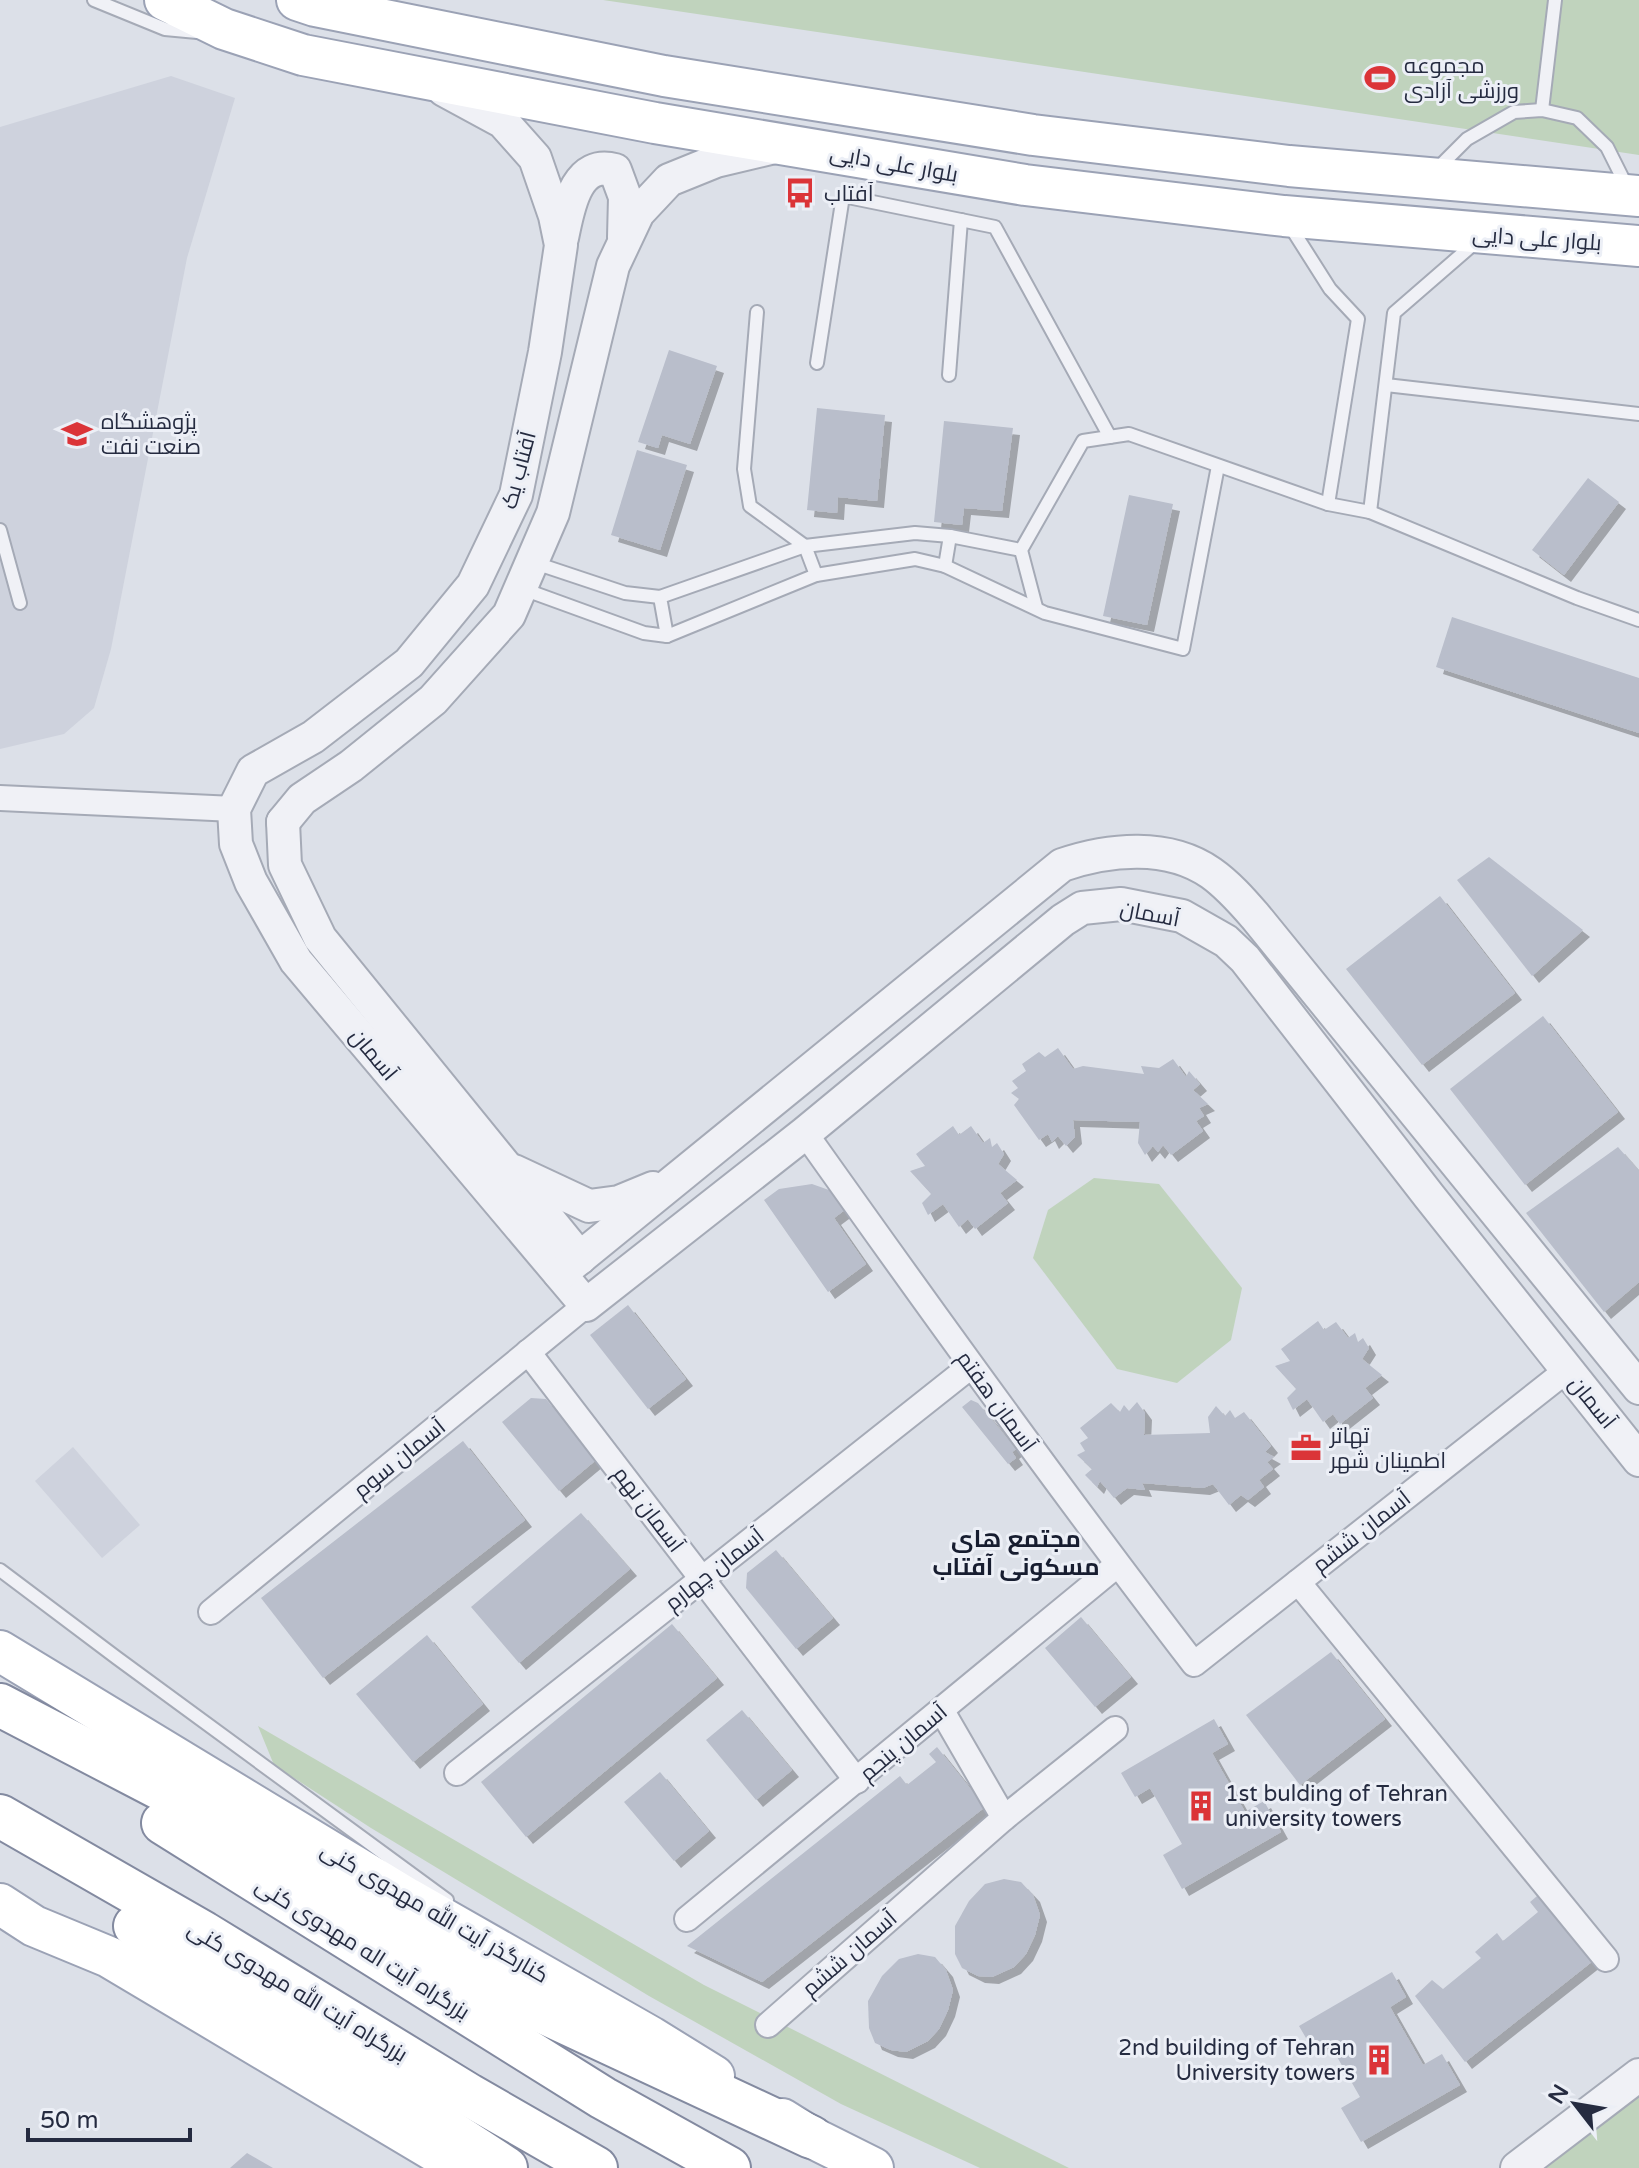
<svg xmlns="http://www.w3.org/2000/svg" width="1639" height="2168" font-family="'Varela Round',Cairo,sans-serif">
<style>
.built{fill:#ced2dd}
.green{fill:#c0d3bd}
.building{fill:#b9becb;filter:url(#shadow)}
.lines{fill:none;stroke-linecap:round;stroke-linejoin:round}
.service-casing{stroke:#a5aab6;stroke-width:16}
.minor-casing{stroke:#a5aab6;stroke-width:28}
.tertiary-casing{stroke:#a5aab6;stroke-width:36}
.primary-casing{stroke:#9ba2b5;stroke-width:44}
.trunk-casing{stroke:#838aa0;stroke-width:46}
.service{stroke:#f0f1f6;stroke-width:12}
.minor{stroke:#f0f1f6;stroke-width:24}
.tertiary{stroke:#f0f1f6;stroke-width:32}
.primary{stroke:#fff;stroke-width:40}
.trunk{stroke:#fff;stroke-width:42}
.labels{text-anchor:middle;stroke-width:6;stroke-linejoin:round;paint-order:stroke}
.poi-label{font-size:22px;fill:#252b40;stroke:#eceff6;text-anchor:start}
.street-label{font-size:22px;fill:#252b40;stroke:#eceff6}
.neighbourhood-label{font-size:24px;font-weight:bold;fill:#171d30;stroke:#eceff6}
</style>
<defs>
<filter id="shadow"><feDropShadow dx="7" dy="7" stdDeviation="0" flood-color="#0004"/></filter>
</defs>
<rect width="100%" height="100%" fill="#dce0e8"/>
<g class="built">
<path d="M 171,76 L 235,98 L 187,258 L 111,649 L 94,708 L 64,734 L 0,749 L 0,127 Z"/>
<path d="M 73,1447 L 140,1525 L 102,1558 L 35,1481 Z"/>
</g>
<g class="green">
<path d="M 603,0 L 1639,0 L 1639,155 Z"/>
<path d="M 1094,1178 L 1159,1184 L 1242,1288 L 1231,1340 L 1177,1383 L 1117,1369 L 1033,1258 L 1048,1210 Z"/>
<path d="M 258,1726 L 704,1985 L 1069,2168 L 980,2168 L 841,2104 L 649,1996 L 371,1828 L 274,1765 Z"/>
<path d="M 1639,2084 L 1639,2168 L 1532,2168 Z"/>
</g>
<g class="building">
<path d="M 669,350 L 717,366 L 690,444 L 662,435 L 658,448 L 638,442 Z"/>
<path d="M 817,408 L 885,415 L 877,501 L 838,497 L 837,513 L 807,510 Z"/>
<path d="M 944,421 L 1013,428 L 1002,511 L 964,508 L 962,525 L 934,522 Z"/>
<path d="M 637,450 L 687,465 L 660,550 L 611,535 Z"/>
<path d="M 1588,478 L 1619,502 L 1564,575 L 1532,550 Z"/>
<path d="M 1129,495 L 1173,504 L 1147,625 L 1103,616 Z"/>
<path d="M 1452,617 L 1639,678 L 1639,733 L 1436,667 Z"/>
<path d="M 1489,857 L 1583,930 L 1532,976 L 1457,880 Z"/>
<path d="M 1440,896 L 1515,993 L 1422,1065 L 1346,969 Z"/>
<path d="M 1543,1016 L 1618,1112 L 1525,1185 L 1450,1089 Z"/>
<path d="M 1058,1048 L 1073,1069 L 1083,1066 L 1144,1074 L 1141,1066 L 1159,1068 L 1173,1059 L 1186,1077 L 1189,1071 L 1200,1084 L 1193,1090 L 1208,1104 L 1199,1108 L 1204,1116 L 1196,1121 L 1203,1131 L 1171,1155 L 1163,1145 L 1158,1152 L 1153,1146 L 1145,1155 L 1138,1143 L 1140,1122 L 1073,1120 L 1075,1137 L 1066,1146 L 1058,1136 L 1052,1142 L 1048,1134 L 1039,1140 L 1014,1105 L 1019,1099 L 1011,1093 L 1018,1088 L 1012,1081 L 1026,1071 L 1022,1064 L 1039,1052 L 1045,1057 Z"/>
<path d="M 953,1126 L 959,1135 L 971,1126 L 983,1143 L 990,1138 L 992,1147 L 997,1143 L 1004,1154 L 998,1164 L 1017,1180 L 1000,1193 L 1008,1203 L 975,1229 L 968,1219 L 959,1227 L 943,1204 L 928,1215 L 922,1203 L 931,1194 L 910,1171 L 925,1166 L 916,1154 Z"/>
<path d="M 1618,1147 L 1639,1171 L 1639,1282 L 1604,1312 L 1526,1213 Z"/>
<path d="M 812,1184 L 843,1195 L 850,1206 L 834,1218 L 866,1264 L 828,1292 L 764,1200 L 779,1189 Z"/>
<path d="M 628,1305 L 686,1379 L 648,1409 L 590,1335 Z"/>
<path d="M 1318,1321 L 1324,1330 L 1336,1322 L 1348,1338 L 1355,1333 L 1358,1342 L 1363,1338 L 1369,1348 L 1362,1359 L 1382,1375 L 1365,1388 L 1373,1398 L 1340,1424 L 1333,1414 L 1323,1422 L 1307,1399 L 1293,1410 L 1287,1398 L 1296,1389 L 1275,1366 L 1290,1361 L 1281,1349 Z"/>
<path d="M 531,1398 L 546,1399 L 596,1460 L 559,1491 L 502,1422 Z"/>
<path d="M 971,1400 L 978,1403 L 1016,1449 L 1012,1452 L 1016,1458 L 1008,1464 L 962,1407 Z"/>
<path d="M 1137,1402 L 1145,1413 L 1144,1435 L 1210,1433 L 1208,1417 L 1216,1406 L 1225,1416 L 1230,1410 L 1235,1418 L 1244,1412 L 1271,1446 L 1265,1452 L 1274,1457 L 1267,1462 L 1273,1469 L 1259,1480 L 1264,1487 L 1248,1500 L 1241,1495 L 1229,1505 L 1213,1484 L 1203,1488 L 1142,1483 L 1145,1490 L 1127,1488 L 1114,1498 L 1100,1481 L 1097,1487 L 1085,1475 L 1092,1469 L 1077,1455 L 1085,1451 L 1080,1443 L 1088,1438 L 1080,1428 L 1111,1403 L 1120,1412 L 1124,1405 L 1129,1411 Z"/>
<path d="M 463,1441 L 525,1520 L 323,1678 L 261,1598 Z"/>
<path d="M 581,1513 L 630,1569 L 519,1663 L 471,1607 Z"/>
<path d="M 776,1550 L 833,1618 L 796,1649 L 746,1588 L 747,1573 Z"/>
<path d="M 1081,1617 L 1131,1677 L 1095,1707 L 1045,1648 Z"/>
<path d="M 672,1624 L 717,1678 L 526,1837 L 481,1782 Z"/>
<path d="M 427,1635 L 483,1704 L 413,1762 L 356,1694 Z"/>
<path d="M 1331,1652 L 1385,1719 L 1300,1785 L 1246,1715 Z"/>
<path d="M 742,1710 L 792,1770 L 756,1800 L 706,1740 Z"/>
<path d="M 1214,1719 L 1228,1744 L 1212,1753 L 1245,1812 L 1264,1801 L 1281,1832 L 1182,1889 L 1163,1855 L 1182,1844 L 1150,1788 L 1135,1797 L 1121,1773 Z"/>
<path d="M 937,1747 L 985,1807 L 762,1982 L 687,1946 L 900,1776 L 907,1785 L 936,1762 L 929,1754 Z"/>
<path d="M 660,1772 L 709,1831 L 674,1861 L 624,1802 Z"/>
<path d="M 1004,1879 L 1021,1882 L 1033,1895 L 1040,1915 L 1035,1935 L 1026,1954 L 1014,1967 L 992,1977 L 978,1976 L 962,1968 L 955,1954 L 955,1926 L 969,1901 L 985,1884 Z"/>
<path d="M 1555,1881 L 1608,1949 L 1465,2062 L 1415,1996 L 1432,1980 L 1443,1989 L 1481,1958 L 1475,1952 L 1497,1933 L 1503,1941 L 1538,1912 L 1530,1902 Z"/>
<path d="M 918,1954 L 935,1957 L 946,1970 L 953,1990 L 948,2010 L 939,2029 L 928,2041 L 906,2052 L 891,2050 L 875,2043 L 869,2028 L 868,2001 L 882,1976 L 899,1959 Z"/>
<path d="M 1392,1972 L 1406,1997 L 1390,2007 L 1423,2065 L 1442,2054 L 1460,2085 L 1361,2142 L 1341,2108 L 1360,2097 L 1328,2041 L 1313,2050 L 1299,2026 Z"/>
<path d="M 247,2153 L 273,2168 L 230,2168 Z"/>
</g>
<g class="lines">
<g class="service-casing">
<g id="service">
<path d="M 94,0 L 165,29 L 197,32"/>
<path d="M 1542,110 L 1555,0"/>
<path d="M 1437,169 L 1467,139 L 1514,112 L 1542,110 L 1577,118 L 1607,147 L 1628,189"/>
<path d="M 1290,226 L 1330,289 L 1358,319 L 1328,504 L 1370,512 L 1394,313 L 1477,241"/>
<path d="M 757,312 L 744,469 L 750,506 L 805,546 L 816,575"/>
<path d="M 817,363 L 843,196 L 995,227 L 1110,437"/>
<path d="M 949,375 L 961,220"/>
<path d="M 1386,385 L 1639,414"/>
<path d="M 1370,512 L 1577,598 L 1639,620"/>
<path d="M 0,530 L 20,603"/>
<path d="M 1021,550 L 950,536 L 915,533 L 805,546 L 660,597 L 667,636 L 816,575 L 915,559 L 945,566 L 1045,613 L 1183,649 L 1218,466"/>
<path d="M 532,562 L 625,593 L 660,597"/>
<path d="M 945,566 L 950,536"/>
<path d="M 523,589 L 644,633 L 667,636"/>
<path d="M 1036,607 L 1021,550 L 1083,441 L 1129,434 L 1328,504"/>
<path d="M 0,1570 L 117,1658 L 447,1900"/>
</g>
</g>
<g class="minor-casing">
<g id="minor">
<path d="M 0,798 L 234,809"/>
<path d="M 805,1133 C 932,1312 1060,1490 1194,1664 L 1567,1370"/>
<path d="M 528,1352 L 857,1781"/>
<path d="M 1298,1582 L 1606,1959"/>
<path d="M 211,1612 L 586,1305"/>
<path d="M 942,1711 L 1004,1818"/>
<path d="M 457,1773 L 971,1366"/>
<path d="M 687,1919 L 1117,1565"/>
<path d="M 768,2025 L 1004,1818 L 1115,1729"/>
</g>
</g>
<g class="tertiary-casing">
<g id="tertiary">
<path d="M 444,90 L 503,122 L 535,158 L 555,216 L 561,245 L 545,352 L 516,495 L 473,585 L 409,663 L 313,737 L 253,771 L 234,809 L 236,844 L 251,882 L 296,961 L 586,1305 L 805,1133 L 1063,920 L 1082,908 L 1121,904 L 1182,916 L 1226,941 L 1245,959 L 1429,1196 L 1639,1460"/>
<path d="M 562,238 C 568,210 575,159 615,170 L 625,197 L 624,237"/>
<path d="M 283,822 L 302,799 L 351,766 L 433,700 L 509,615 L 553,513 L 613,266 L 638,213 L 669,180 L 716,161 L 775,147"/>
<path d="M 283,822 L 285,865 L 320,938 L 580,1258"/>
<path d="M 514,1171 L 589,1206 L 619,1202 L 653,1188"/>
<path d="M 560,1274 L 1062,865 C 1109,849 1168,843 1211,873 C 1228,885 1242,901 1255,916 L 1639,1388"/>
<path d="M 1517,2168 L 1639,2075"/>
</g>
</g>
<g class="primary-casing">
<g id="primary">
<path d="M 165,0 L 224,29 L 303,55 L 655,123 L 1025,185 L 1284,216 L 1639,246"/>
<path d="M 297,0 L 315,6 L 664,76 L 1033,135 L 1289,166 L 1639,196"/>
<path d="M 0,1651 L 407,1898 L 651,2037 L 714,2076"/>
<path d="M 0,1904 L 34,1926 L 109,1957 L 463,2168"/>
<path d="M 782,2119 L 811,2137 L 873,2168"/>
</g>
</g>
<g class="trunk-casing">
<g id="trunk">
<path d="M 0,1705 L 163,1790 L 519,2001 L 811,2137"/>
<path d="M 0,1816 L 204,1933 L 469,2095 L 596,2168"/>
<path d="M 163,1823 L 603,2098 L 729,2168"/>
<path d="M 135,1926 L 221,1979 L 315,2044 L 506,2168"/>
</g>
</g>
<use href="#service" class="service"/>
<use href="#minor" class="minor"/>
<use href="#tertiary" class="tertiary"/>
<use href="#primary" class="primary"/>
<use href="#trunk" class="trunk"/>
</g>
<defs>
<g id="stadium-bare" transform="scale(2.4)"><path d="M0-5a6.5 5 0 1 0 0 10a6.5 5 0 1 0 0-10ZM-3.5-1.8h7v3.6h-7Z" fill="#db3438" stroke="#eceff6" stroke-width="2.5" paint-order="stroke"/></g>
<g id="bus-bare" transform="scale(2.4)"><path d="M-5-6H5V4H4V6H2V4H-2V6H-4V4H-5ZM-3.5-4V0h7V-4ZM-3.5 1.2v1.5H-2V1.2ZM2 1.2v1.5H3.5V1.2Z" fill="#db3438" stroke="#eceff6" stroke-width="2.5" paint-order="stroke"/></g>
<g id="university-bare" transform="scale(2.4)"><path d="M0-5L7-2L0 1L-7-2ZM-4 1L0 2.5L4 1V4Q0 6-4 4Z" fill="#db3438" stroke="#eceff6" stroke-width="2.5" paint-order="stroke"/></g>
<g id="office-bare" transform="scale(2.4)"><path d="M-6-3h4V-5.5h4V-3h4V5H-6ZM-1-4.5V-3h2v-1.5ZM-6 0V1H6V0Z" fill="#db3438" stroke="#eceff6" stroke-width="2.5" paint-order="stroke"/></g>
<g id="building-bare" transform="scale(2.4)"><path d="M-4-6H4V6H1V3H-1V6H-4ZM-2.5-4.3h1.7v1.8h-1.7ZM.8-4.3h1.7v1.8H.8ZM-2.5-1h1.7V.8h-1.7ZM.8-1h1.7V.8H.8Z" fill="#db3438" stroke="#eceff6" stroke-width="2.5" paint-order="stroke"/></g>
</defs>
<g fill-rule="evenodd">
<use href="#stadium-bare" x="1380" y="78"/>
<use href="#bus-bare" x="800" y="193"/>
<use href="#university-bare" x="77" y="434"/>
<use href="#office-bare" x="1306" y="1448"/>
<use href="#building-bare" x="1201" y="1806"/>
<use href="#building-bare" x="1379" y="2060"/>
</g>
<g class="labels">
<g class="poi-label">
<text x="1404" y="73">مجموعه<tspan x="1404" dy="25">ورزشی آزادی</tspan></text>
<text x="824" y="201">آفتاب</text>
<text x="101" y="429">پژوهشگاه<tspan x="101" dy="25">صنعت نفت</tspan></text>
<text x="1330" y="1443">تهاتر<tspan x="1330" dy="25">اطمینان شهر</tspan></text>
<text x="1225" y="1801">1st bulding of Tehran<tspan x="1225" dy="25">university towers</tspan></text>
<text x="1355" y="2055" text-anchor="end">2nd building of Tehran<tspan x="1355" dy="25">University towers</tspan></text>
</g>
<g class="street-label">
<text transform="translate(894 163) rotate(10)" y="8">بلوار علی دایی</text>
<text transform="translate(1537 238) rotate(4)" y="8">بلوار علی دایی</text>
<text transform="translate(518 470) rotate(-75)" y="8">آفتاب یک</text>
<text transform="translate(1150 913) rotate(11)" y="8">آسمان</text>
<text transform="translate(374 1054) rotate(50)" y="8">آسمان</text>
<text transform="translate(997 1401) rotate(54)" y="8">آسمان هفتم</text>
<text transform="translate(1593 1402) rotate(51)" y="8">آسمان</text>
<text transform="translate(399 1458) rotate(-39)" y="8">آسمان سوم</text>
<text transform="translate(649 1509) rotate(53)" y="8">آسمان نهم</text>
<text transform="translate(1361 1531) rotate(-38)" y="8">آسمان ششم</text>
<text transform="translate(714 1569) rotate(-38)" y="8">آسمان چهارم</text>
<text transform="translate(903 1742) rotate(-40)" y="8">آسمان پنجم</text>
<text transform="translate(435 1912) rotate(30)" y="8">کنارگذر آیت الله مهدوی کنی</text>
<text transform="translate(363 1948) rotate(32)" y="8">بزرگراه آیت اله مهدوی کنی</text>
<text transform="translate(849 1953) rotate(-41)" y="8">آسمان ششم</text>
<text transform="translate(298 1991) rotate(31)" y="8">بزرگراه آیت الله مهدوی کنی</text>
</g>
<g class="neighbourhood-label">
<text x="1016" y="1547">مجتمع های<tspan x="1016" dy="28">مسکونی آفتاب</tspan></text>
</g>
</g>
<g transform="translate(1575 2104) rotate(301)" stroke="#eceff6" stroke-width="6" paint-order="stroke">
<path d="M0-6L14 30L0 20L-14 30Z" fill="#252b40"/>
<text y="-12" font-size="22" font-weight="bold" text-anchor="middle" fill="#252b40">N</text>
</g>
<path d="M28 2128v12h162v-12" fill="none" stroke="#252b40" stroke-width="4"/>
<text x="40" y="2128" font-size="24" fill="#252b40" stroke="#eceff6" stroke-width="6" paint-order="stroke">50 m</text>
</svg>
